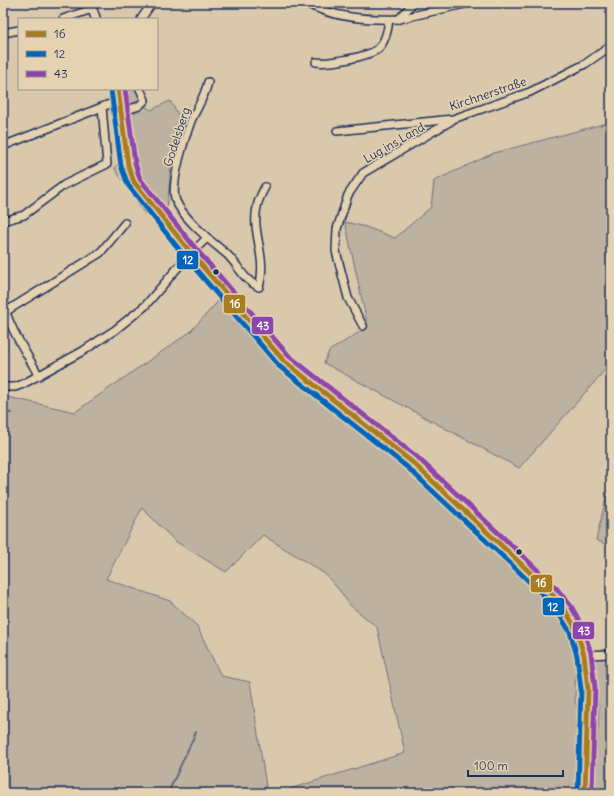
<svg xmlns="http://www.w3.org/2000/svg" width="614" height="796" font-family="Delius,sans-serif">
<style>
.green{fill:#bdb2a0;stroke:#6c707f}
.lines{fill:none;stroke-linecap:round;stroke-linejoin:round}
.stream{stroke:#646a7c;stroke-width:2}
.minor-casing{stroke:#1b2f5e;stroke-width:10}
.tertiary-casing{stroke:#1b2f5e;stroke-width:11}
.minor{stroke:#e5d2b0;stroke-width:7}
.tertiary{stroke:#e5d2b0;stroke-width:8}
.bus-1-casing{stroke:#e5d2b0;stroke-width:8}
.bus-2-casing{stroke:#e5d2b0;stroke-width:8}
.bus-3-casing{stroke:#e5d2b0;stroke-width:8}
.bus-1{stroke:#aa7c21;stroke-width:5}
.bus-2{stroke:#0065bd;stroke-width:5}
.bus-3{stroke:#8e44ad;stroke-width:5}
.bus-dot{fill:#1b2f5e;stroke:#e5d2b0;stroke-width:1.5}
.labels{text-anchor:middle;stroke-width:3.5;stroke-linejoin:round;paint-order:stroke}
.street-label{font-size:12px;fill:#1b2f5e;stroke:#e5d2b0}
.line-badge{stroke:#e5d2b0;stroke-width:1.5}
.badge-label{font-size:11px;text-anchor:middle;font-weight:bold;fill:#fff}
</style>
<rect width="100%" height="100%" fill="#d9c8ab"/>
<filter id="ink" filterUnits="userSpaceOnUse"><feTurbulence type="fractalNoise" baseFrequency=".025" numOctaves="2"/><feDisplacementMap in="SourceGraphic" scale="8" xChannelSelector="R" yChannelSelector="G"/><feConvolveMatrix kernelMatrix="1 2 1 2 8 2 1 2 1" color-interpolation-filters="sRGB"/></filter>
<g filter="url(#ink)">
<g class="green">
<path d="M 125,89 L 137,89 L 143,105 L 151,110 L 170,101 L 184,124 L 171,165 L 167,208 L 144,213 L 115,169 L 133,130 Z"/>
<path d="M 611,122 L 611,369 L 605,370 L 519,468 L 324,363 L 329,351 L 368,327 L 345,222 L 366,227 L 395,238 L 431,207 L 434,181 L 494,153 Z"/>
<path d="M 223,296 L 281,364 L 408,466 L 547,595 L 560,610 L 570,627 L 576,643 L 575,700 L 595,782 L 599,709 L 595,657 L 611,659 L 611,793 L 277,793 L 405,753 L 377,627 L 350,605 L 340,591 L 325,574 L 263,535 L 226,572 L 175,541 L 142,508 L 106,579 L 170,601 L 197,626 L 221,676 L 250,682 L 267,793 L 3,793 L 3,396 L 75,412 L 190,332 Z"/>
<path d="M 611,477 L 611,547 L 596,540 Z"/>
</g>
<g class="lines">
<g class="stream">
<path d="M 3,412 L 12,413"/>
<path d="M 168,793 L 196,732"/>
</g>
<g class="minor-casing">
<g id="minor">
<path d="M 306,3 C 334,18 367,20 399,19 L 469,3"/>
<path d="M 63,19 L 92,9"/>
<path d="M 141,19 L 152,3"/>
<path d="M 399,19 L 413,3"/>
<path d="M 3,33 L 19,30"/>
<path d="M 316,62 C 329,64 367,57 378,49 C 385,42 388,29 389,20"/>
<path d="M 208,82 C 205,96 197,108 191,121 C 185,137 171,181 175,198 C 179,214 210,241 223,251 C 239,263 240,278 259,287 C 268,258 251,233 257,207 C 258,200 262,193 265,187"/>
<path d="M 121,112 L 139,106 L 145,100 L 140,89"/>
<path d="M 337,131 L 453,119 L 530,92 L 585,64 L 611,46"/>
<path d="M 3,146 L 120,100"/>
<path d="M 3,221 L 24,215 L 64,185 L 107,164 L 102,107"/>
<path d="M 3,302 C 9,328 26,352 39,376"/>
<path d="M 5,312 L 100,253 L 125,223"/>
<path d="M 363,326 L 348,298 L 336,251 L 337,229 L 348,195 L 363,173 L 451,121"/>
<path d="M 3,387 L 15,387 L 23,384 L 83,351 L 115,330 L 145,306 L 186,258 L 207,238"/>
<path d="M 584,655 L 611,654"/>
</g>
</g>
<g class="tertiary-casing">
<g id="tertiary">
<path d="M 90,3 L 96,19"/>
<path d="M 118,89 L 128,165 L 134,182 L 191,253 L 284,361 L 412,462 L 517,560 L 552,594 L 565,610 L 576,629 L 584,655 L 588,689 L 584,782 L 585,793"/>
</g>
</g>
<use href="#minor" class="minor"/>
<use href="#tertiary" class="tertiary"/>
<g class="bus-1-casing">
<path id="bus-1" d="M 118,89 L 128,165 L 134,182 L 191,253 L 284,361 L 412,462 L 517,560 L 552,594 L 565,610 L 576,629 L 584,655 L 588,689 L 585,793"/>
</g>
<g class="bus-2-casing">
<path id="bus-2" d="M 111,90 L 121,166 L 128,185 L 186,258 L 279,366 L 407,467 L 512,565 L 547,599 L 559,614 L 570,632 L 577,656 L 581,689 L 578,793"/>
</g>
<g class="bus-3-casing">
<path id="bus-3" d="M 125,89 L 135,163 L 140,179 L 196,249 L 289,356 L 417,457 L 522,555 L 557,589 L 571,606 L 582,626 L 591,653 L 595,688 L 592,792"/>
</g>
<use href="#bus-1" class="bus-1"/>
<use href="#bus-2" class="bus-2"/>
<use href="#bus-3" class="bus-3"/>
</g>
</g>
<g class="bus-dot">
<circle cx="216" cy="272" r="3.5"/>
<circle cx="519" cy="552" r="3.5"/>
</g>
<g class="labels">
<g class="street-label">
<text transform="translate(488 94) rotate(-19)" y="4">Kirchnerstraße</text>
<text transform="translate(177 137) rotate(-72)" y="4">Godelsberg</text>
<text transform="translate(394 143) rotate(-30)" y="4">Lug ins Land</text>
</g>
</g>
<g class="line-badge">
<rect x="176" y="250" width="23" height="20" rx="4" fill="#0065bd"/>
<rect x="223" y="294" width="23" height="20" rx="4" fill="#aa7c21"/>
<rect x="251" y="316" width="23" height="19" rx="4" fill="#8e44ad"/>
<rect x="530" y="574" width="23" height="19" rx="4" fill="#aa7c21"/>
<rect x="542" y="597" width="23" height="19" rx="4" fill="#0065bd"/>
<rect x="572" y="621" width="23" height="19" rx="4" fill="#8e44ad"/>
</g>
<g class="badge-label">
<text x="188" y="264">12</text>
<text x="235" y="308">16</text>
<text x="263" y="330">43</text>
<text x="541" y="587">16</text>
<text x="553" y="611">12</text>
<text x="584" y="635">43</text>
</g>
<rect width="614" height="796" fill="none" stroke="#e5d2b0" stroke-width="16"/>
<rect x="8" y="8" width="598" height="780" fill="none" stroke="#1b2f5e" stroke-width="1.5" filter="url(#ink)"/>
<rect x="18" y="18" width="140" height="72" fill="#e5d2b0" stroke="#94918f"/>
<rect x="26" y="31" width="20" height="6" fill="#aa7c21" stroke="#94918f"/>
<text x="54" y="38" font-size="12" fill="#1b2f5e">16</text>
<rect x="26" y="51" width="20" height="6" fill="#0065bd" stroke="#94918f"/>
<text x="54" y="58" font-size="12" fill="#1b2f5e">12</text>
<rect x="26" y="71" width="20" height="6" fill="#8e44ad" stroke="#94918f"/>
<text x="54" y="78" font-size="12" fill="#1b2f5e">43</text>
<path d="M468 770v6h95v-6" fill="none" stroke="#1b2f5e" stroke-width="2"/>
<text x="474" y="770" font-size="12" fill="#1b2f5e" stroke="#e5d2b0" stroke-width="3" paint-order="stroke">100 m</text>
</svg>
